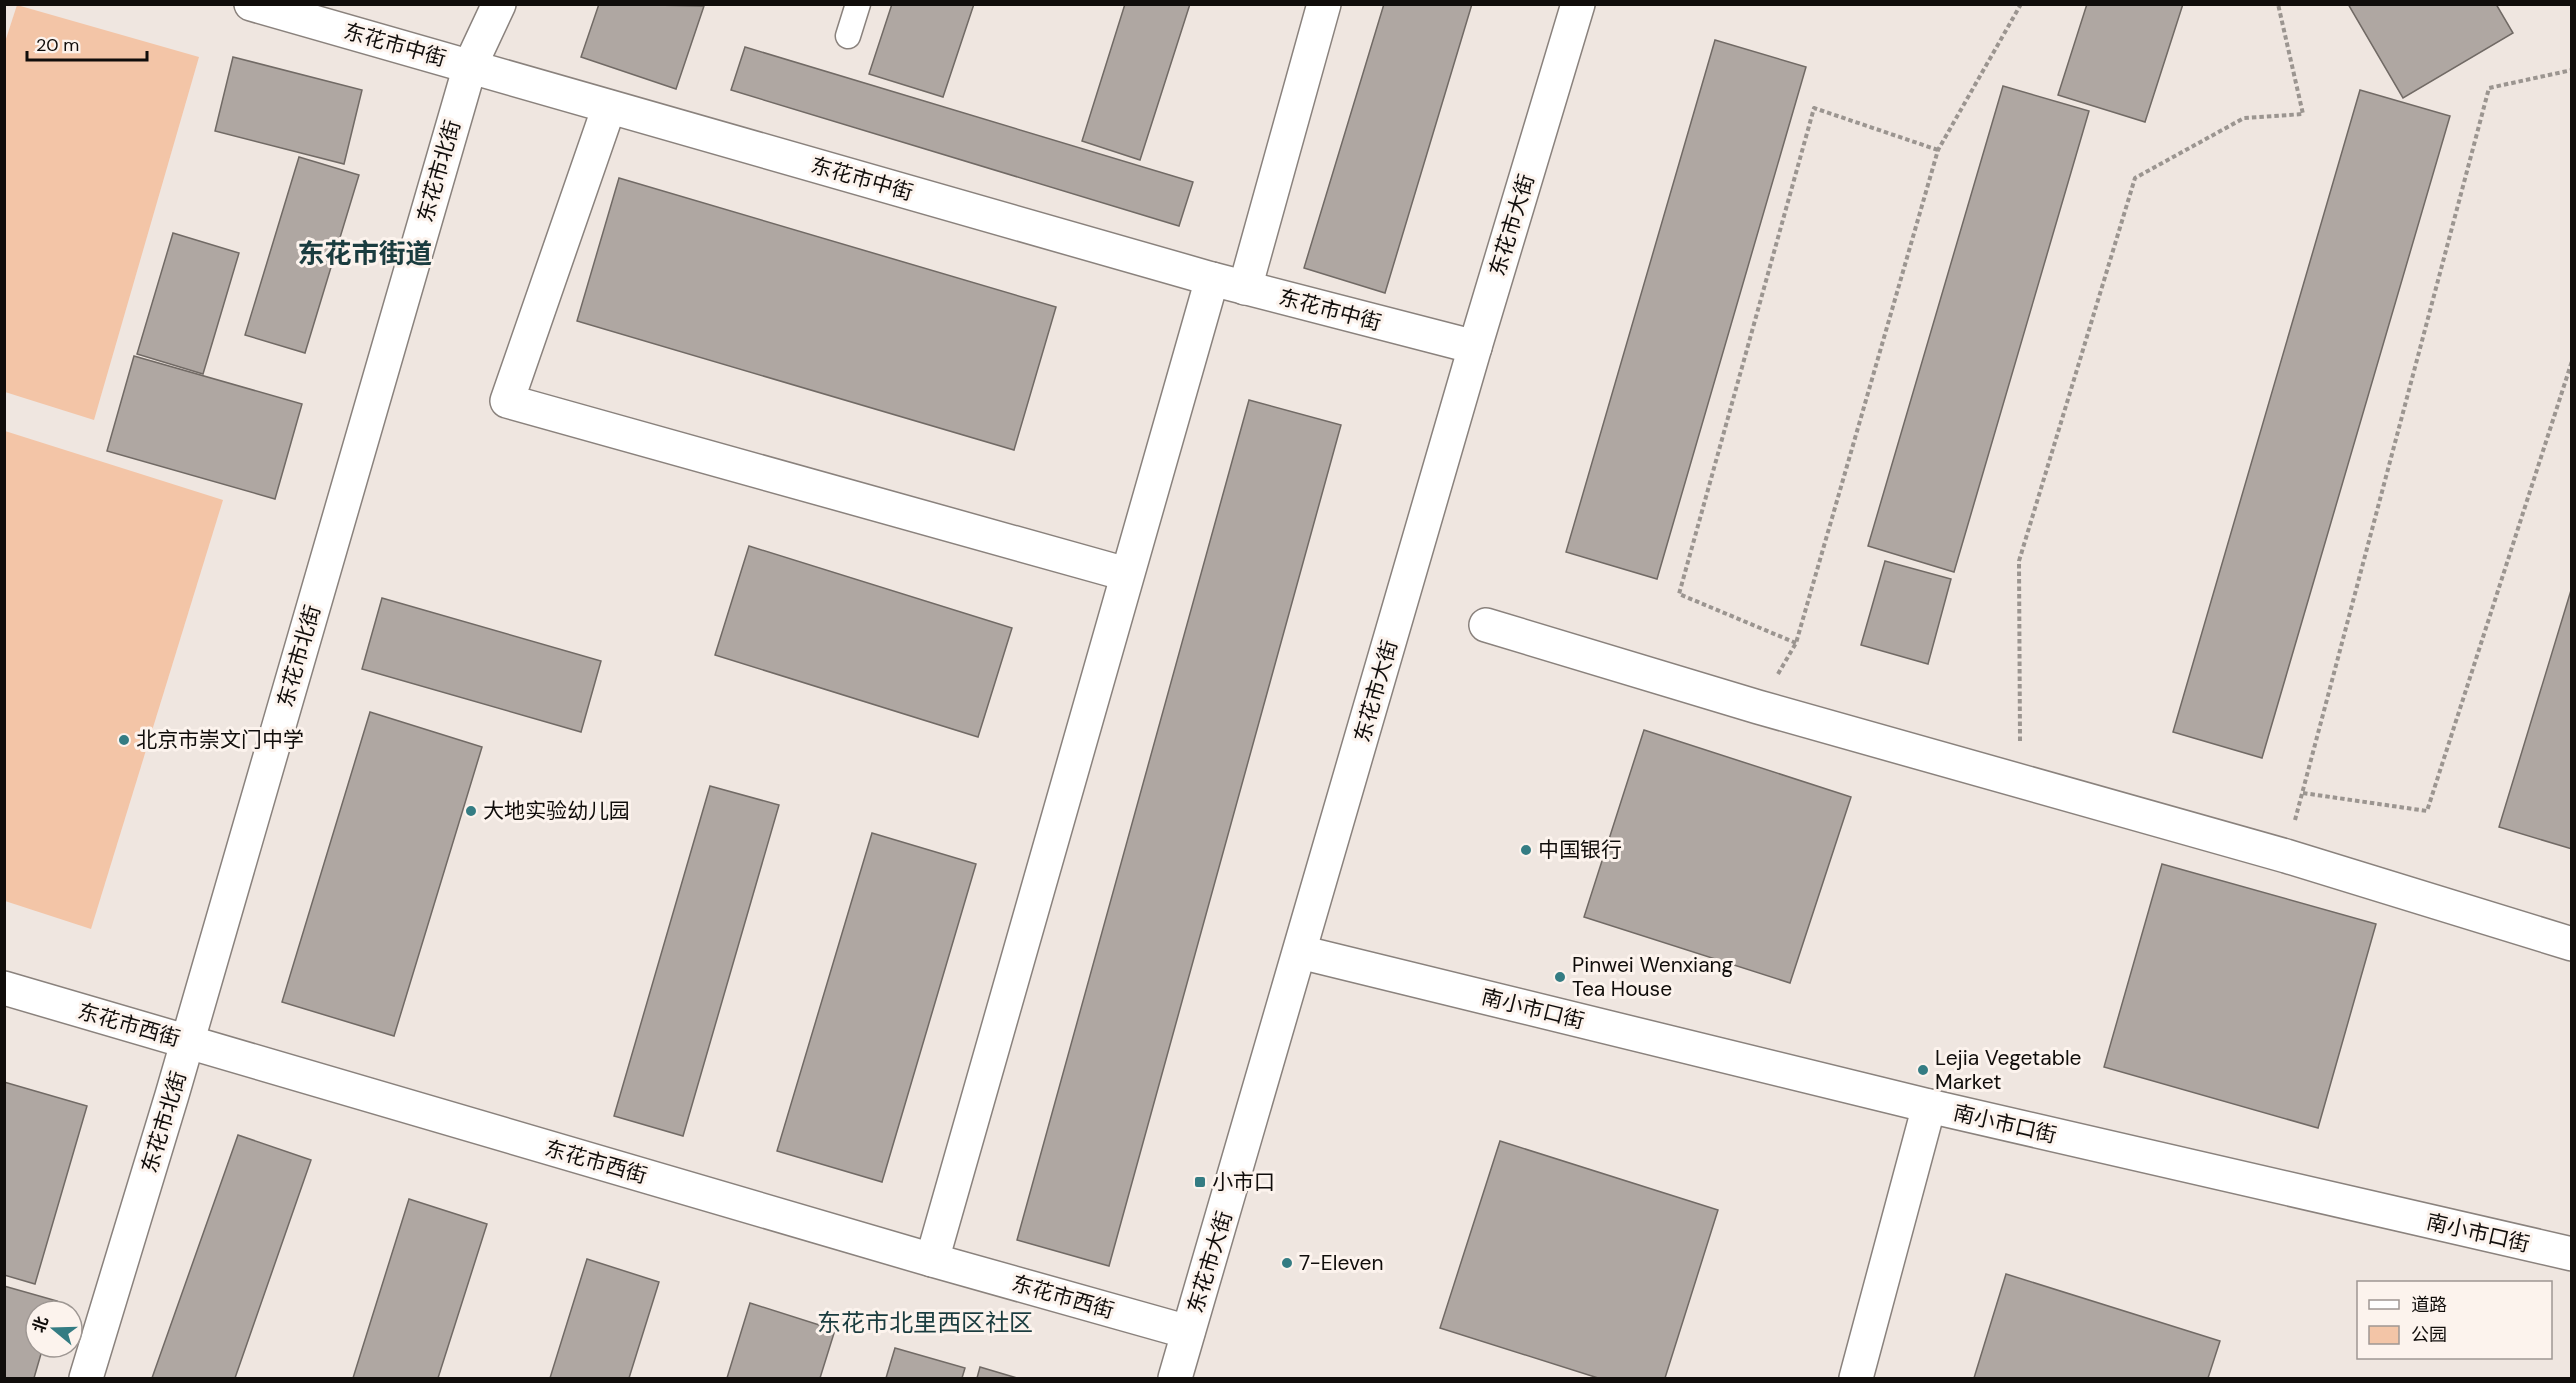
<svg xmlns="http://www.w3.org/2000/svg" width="2576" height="1383" font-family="'DM Sans','Noto Sans SC',sans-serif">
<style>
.green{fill:#f3c5a7}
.building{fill:#afa7a2;stroke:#716a65;stroke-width:1.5}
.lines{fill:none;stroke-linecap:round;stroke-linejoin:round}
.service-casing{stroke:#8a827d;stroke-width:27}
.minor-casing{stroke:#8a827d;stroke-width:36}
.tertiary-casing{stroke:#8a827d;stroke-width:36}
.path{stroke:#9b9590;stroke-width:4;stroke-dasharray:4.5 3;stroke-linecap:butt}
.service{stroke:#fff;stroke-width:24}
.minor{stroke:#fff;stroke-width:33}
.tertiary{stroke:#fff;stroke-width:33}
.poi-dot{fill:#347c83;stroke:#fcf3ed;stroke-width:2}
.labels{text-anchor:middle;stroke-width:6;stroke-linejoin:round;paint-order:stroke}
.street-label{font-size:21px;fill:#100d0b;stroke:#fcf3ed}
.poi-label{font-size:21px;fill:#100d0b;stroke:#fcf3ed;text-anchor:start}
.quarter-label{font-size:24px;fill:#1a3c3f;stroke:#fcf3ed}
.district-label{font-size:27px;font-weight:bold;fill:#1a3c3f;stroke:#fcf3ed}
</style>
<rect width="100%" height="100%" fill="#efe6e0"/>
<g class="green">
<path d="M 17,5 L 199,57 L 94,420 L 5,392 L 4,45 Z"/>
<path d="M 5,431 L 223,500 L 91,929 L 5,901 Z"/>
</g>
<g class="building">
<path d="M 599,4 L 704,6 L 676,89 L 581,57 Z"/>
<path d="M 892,4 L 974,4 L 943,97 L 869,74 Z"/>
<path d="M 1125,4 L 1190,4 L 1140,160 L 1082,141 Z"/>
<path d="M 1384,4 L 1472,4 L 1385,293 L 1304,268 Z"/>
<path d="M 2087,4 L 2183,4 L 2145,122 L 2058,95 Z"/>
<path d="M 2348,4 L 2496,4 L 2513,33 L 2403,98 Z"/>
<path d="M 1715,40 L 1806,67 L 1657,579 L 1566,552 Z"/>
<path d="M 745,47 L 1193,182 L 1179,226 L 731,90 Z"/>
<path d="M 233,57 L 362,90 L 344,164 L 215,131 Z"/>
<path d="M 2003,86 L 2089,111 L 1954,572 L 1868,546 Z"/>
<path d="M 2360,90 L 2450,116 L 2262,758 L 2173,732 Z"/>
<path d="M 299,157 L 359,175 L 305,353 L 245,335 Z"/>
<path d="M 619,178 L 1056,307 L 1014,450 L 577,321 Z"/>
<path d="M 173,233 L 239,253 L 203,374 L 137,354 Z"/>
<path d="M 134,356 L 302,404 L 275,499 L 107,451 Z"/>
<path d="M 1249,400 L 1341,425 L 1109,1266 L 1017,1240 Z"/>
<path d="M 749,546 L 1012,628 L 978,737 L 715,655 Z"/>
<path d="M 1885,561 L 1951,579 L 1928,664 L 1861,645 Z"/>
<path d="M 2572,587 L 2572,849 L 2499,827 Z"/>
<path d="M 382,598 L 601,661 L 581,732 L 362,669 Z"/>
<path d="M 370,712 L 482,747 L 394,1036 L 282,1002 Z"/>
<path d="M 1644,730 L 1851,797 L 1790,983 L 1584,917 Z"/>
<path d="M 710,786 L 779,805 L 683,1136 L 614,1116 Z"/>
<path d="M 872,833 L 976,864 L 882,1182 L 777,1151 Z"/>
<path d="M 2162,864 L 2376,924 L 2318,1128 L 2104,1067 Z"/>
<path d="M 4,1082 L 87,1106 L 35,1284 L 4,1275 Z"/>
<path d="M 238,1135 L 311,1160 L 235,1378 L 152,1378 Z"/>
<path d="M 1500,1141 L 1718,1210 L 1665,1378 L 1598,1378 L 1440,1328 Z"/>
<path d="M 409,1199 L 487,1224 L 438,1378 L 353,1378 Z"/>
<path d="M 587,1259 L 659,1282 L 629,1378 L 550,1378 Z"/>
<path d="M 2006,1274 L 2220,1341 L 2208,1378 L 1974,1378 Z"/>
<path d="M 4,1286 L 57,1301 L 54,1311 L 36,1311 L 36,1347 L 43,1347 L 34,1378 L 4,1378 Z"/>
<path d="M 750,1303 L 835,1330 L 820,1378 L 727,1378 Z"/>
<path d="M 895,1348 L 965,1368 L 962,1378 L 886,1378 Z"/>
<path d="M 980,1367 L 1017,1378 L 977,1378 Z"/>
</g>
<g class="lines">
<g class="service-casing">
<path id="service" d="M 848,36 L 858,4"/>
</g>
<g class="minor-casing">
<g id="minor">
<path d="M 251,4 L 1212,279 L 1475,347"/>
<path d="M 609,107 L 507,401 L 1126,574"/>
<path d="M 1245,288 L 1324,4"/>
<path d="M 1486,625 L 1758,707 L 2286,856 L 2572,944"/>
<path d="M 4,988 L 932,1260 L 1188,1332"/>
<path d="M 932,1260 L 1212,279"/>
<path d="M 86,1378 L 172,1095 L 470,66 L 499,4"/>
<path d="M 1856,1378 L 1929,1106"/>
</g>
</g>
<g class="tertiary-casing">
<g id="tertiary">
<path d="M 1300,952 L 1929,1106 L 2572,1254"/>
<path d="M 1175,1378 L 1475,347 L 1578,4"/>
</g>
</g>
<g class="path">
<path d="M 1796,643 L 1679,594 L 1814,108 L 1938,150"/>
<path d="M 1778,674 L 1796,643 L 1938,150 L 2021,4"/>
<path d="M 2020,741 L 2019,561 L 2135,178 L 2244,118 L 2303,114 L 2278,4"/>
<path d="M 2303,793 L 2427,811 L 2572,361"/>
<path d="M 2295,820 L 2489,88 L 2572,70"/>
</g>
<use href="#service" class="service"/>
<use href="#minor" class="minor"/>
<use href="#tertiary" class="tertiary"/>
</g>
<g class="poi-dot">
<circle cx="124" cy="740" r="6"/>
<circle cx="471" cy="811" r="6"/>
<circle cx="1526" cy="850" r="6"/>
<circle cx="1560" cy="977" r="6"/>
<circle cx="1923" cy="1070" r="6"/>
<rect x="1194" y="1176" width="12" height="12" rx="3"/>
<circle cx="1287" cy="1263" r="6"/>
</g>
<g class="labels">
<g class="street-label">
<text transform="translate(395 45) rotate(16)" y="7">东花市中街</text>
<text transform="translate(439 171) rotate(-74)" y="7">东花市北街</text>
<text transform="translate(862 179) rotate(16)" y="7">东花市中街</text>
<text transform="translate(1512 225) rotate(-73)" y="7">东花市大街</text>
<text transform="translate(1330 310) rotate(15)" y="7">东花市中街</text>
<text transform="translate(299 656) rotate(-74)" y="7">东花市北街</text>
<text transform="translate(1376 691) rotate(-74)" y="7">东花市大街</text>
<text transform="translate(1533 1009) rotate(14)" y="7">南小市口街</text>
<text transform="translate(129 1025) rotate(16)" y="7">东花市西街</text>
<text transform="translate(164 1122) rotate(-73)" y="7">东花市北街</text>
<text transform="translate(2005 1124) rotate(13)" y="7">南小市口街</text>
<text transform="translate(596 1162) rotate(16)" y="7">东花市西街</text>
<text transform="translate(2478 1233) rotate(13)" y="7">南小市口街</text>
<text transform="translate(1210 1262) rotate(-73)" y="7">东花市大街</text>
<text transform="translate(1063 1297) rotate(16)" y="7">东花市西街</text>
</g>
<g class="poi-label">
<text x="136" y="747">北京市崇文门中学</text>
<text x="483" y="818">大地实验幼儿园</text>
<text x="1538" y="857">中国银行</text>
<text x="1572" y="972">Pinwei Wenxiang<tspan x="1572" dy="24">Tea House</tspan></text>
<text x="1935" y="1065">Lejia Vegetable<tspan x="1935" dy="24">Market</tspan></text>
<text x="1212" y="1189">小市口</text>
<text x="1299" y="1270">7-Eleven</text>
</g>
<g class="quarter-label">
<text x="925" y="1331">东花市北里西区社区</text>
</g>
<g class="district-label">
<text x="365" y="263">东花市街道</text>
</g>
</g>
<rect width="2576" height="1383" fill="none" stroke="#100d0b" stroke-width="12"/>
<rect x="2357" y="1281" width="195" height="78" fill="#fcf3ed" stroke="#9e9793" stroke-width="1.5"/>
<rect x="2369" y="1300" width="30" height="9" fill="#ffffff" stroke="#9e9793" stroke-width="1.5"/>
<text x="2411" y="1311" font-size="18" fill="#100d0b">道路</text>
<rect x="2369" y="1326" width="30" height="18" fill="#f3c5a7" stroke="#9e9793" stroke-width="1.5"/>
<text x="2411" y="1341" font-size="18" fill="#100d0b">公园</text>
<g transform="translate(54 1329) rotate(289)"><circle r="28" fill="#fcf3ed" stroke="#9e9793" stroke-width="1.5"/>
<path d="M0-4.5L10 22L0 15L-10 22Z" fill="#347c83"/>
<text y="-9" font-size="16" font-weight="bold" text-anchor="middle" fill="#100d0b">北</text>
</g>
<path d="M27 51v9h120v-9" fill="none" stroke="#100d0b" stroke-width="3"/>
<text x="36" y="51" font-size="18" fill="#100d0b" stroke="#fcf3ed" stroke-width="4.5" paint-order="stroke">20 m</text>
</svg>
